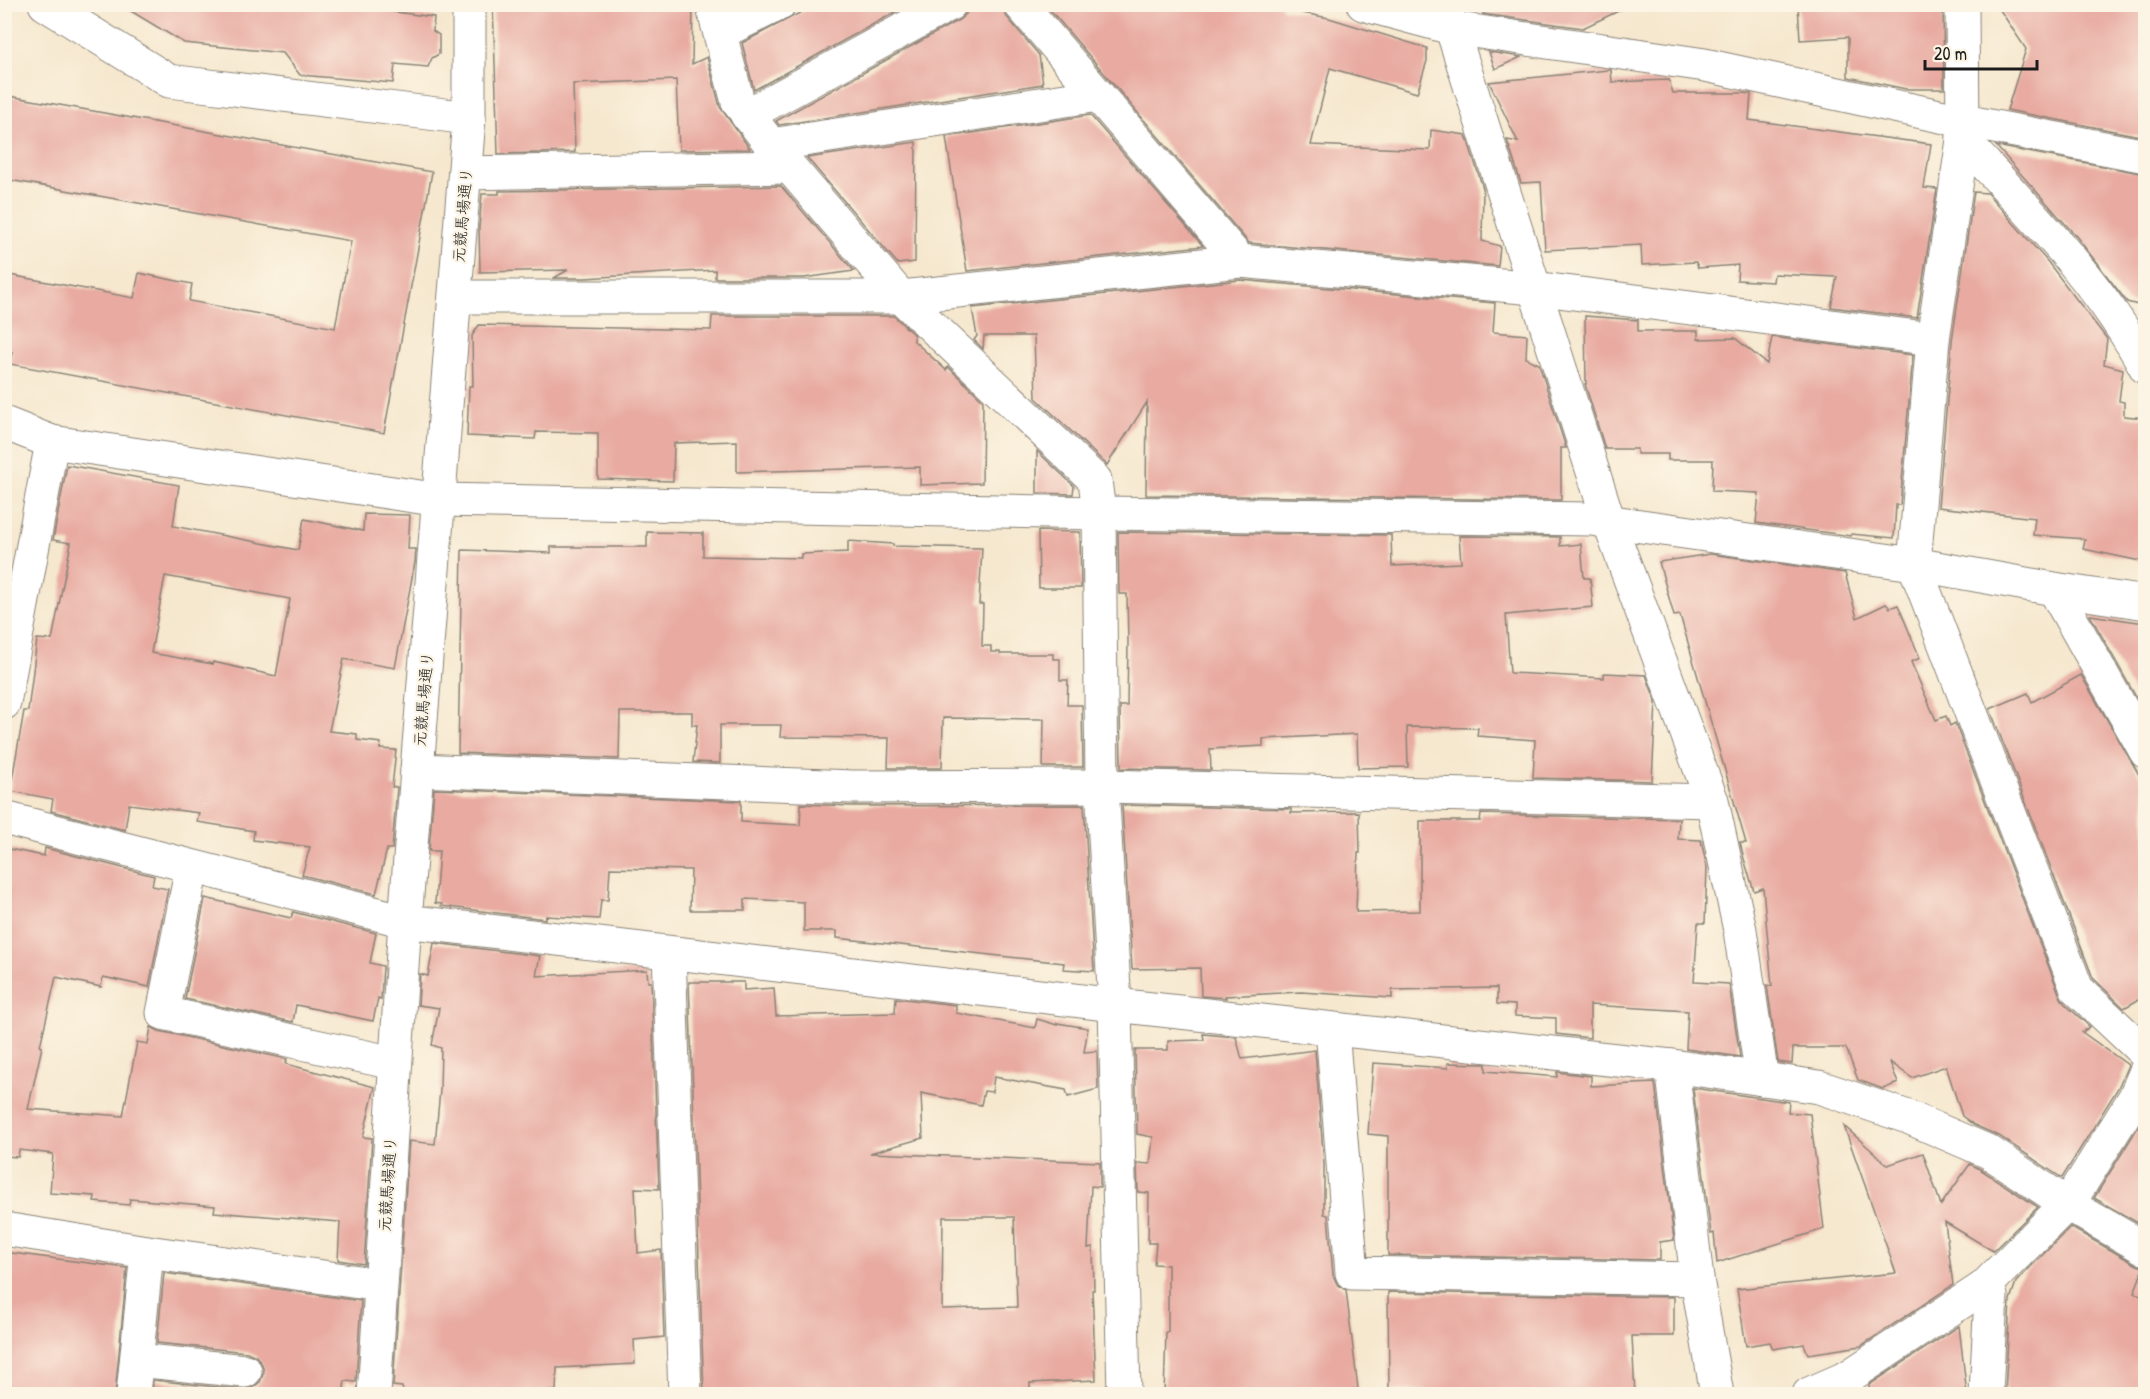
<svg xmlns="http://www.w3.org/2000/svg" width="2150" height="1399" font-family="'Patrick Hand','Klee One',sans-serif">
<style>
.building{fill:#e8aaa1;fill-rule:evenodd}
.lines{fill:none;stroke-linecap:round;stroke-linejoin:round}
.minor-casing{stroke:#898276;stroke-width:35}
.minor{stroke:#fff;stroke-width:33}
.labels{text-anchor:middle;stroke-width:4.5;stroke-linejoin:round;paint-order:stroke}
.street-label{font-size:16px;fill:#1c1c1c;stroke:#fcf5e5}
</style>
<rect width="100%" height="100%" fill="#fcf5e5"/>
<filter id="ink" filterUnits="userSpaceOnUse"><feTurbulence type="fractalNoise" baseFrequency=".0167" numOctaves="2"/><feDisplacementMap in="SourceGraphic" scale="12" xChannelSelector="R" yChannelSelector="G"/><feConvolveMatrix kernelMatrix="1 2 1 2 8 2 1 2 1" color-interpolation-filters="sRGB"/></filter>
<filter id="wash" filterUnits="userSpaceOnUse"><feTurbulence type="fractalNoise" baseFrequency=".008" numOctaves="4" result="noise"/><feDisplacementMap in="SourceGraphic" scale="24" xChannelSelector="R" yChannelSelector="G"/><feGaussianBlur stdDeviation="1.35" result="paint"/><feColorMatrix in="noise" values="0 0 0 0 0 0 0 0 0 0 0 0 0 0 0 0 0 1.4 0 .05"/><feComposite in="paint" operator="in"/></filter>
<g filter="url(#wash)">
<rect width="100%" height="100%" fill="#f6e8cf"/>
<g id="blocks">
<g class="building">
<path d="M 119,4 L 331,4 L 434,17 L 433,31 L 439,35 L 439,54 L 432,58 L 428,67 L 395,64 L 393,83 L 300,75 L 283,53 L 184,43 Z"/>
<path d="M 493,4 L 693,4 L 692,64 L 707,57 L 720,107 L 750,149 L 679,150 L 676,80 L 573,84 L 575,152 L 498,154 Z"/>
<path d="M 817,4 L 910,4 L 754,90 L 742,43 Z"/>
<path d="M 969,4 L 1002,4 L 1006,16 L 1039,55 L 1043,84 L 779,125 L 776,121 L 959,20 L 966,14 Z"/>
<path d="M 1045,4 L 1281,4 L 1282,9 L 1329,18 L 1427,48 L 1427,61 L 1417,93 L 1330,68 L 1311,145 L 1430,150 L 1431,130 L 1466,135 L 1483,188 L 1482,241 L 1500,246 L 1498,266 L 1249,243 Z"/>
<path d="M 1482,4 L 1633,4 L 1583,28 L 1483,14 Z"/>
<path d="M 1798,4 L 1943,4 L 1944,89 L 1906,89 L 1848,77 L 1848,37 L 1800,40 Z"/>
<path d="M 1996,4 L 2145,4 L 2145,137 L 2007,110 L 2026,49 Z"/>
<path d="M 1489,52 L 1521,57 L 1495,69 Z"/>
<path d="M 1608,70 L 1611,70 L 1612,82 L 1669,80 L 1673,93 L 1743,93 L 1751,94 L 1749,120 L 1931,144 L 1924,188 L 1937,189 L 1917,318 L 1831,307 L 1837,277 L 1774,274 L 1773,282 L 1737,280 L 1738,265 L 1698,268 L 1696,262 L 1642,265 L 1641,245 L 1545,250 L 1541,182 L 1521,183 L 1507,140 L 1518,142 L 1489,82 Z"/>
<path d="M 4,95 L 432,172 L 384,433 L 10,364 L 12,352 L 4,351 L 4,274 L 134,298 L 139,273 L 192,284 L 189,301 L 335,328 L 351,241 L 4,179 Z"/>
<path d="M 1090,115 L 1203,246 L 967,271 L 946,137 Z"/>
<path d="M 916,142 L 915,262 L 898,264 L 807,158 Z"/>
<path d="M 1996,146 L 2145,174 L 2145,307 L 2127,302 L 2076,236 Z"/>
<path d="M 781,186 L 854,271 L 804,278 L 715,278 L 715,270 L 585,278 L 554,278 L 568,270 L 480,272 L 479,228 L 482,194 L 499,194 L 499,191 Z"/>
<path d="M 1974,192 L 1987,193 L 2047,261 L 2107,339 L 2104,364 L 2123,369 L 2119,401 L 2124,402 L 2124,416 L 2145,418 L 2145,562 L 2083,549 L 2085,539 L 2033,535 L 2035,518 L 1938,507 L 1952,341 Z"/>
<path d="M 1240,280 L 1495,303 L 1493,332 L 1527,335 L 1526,358 L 1539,364 L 1566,448 L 1561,448 L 1561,500 L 1146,495 L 1147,402 L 1107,465 L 1036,398 L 1034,336 L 984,336 L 983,349 L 974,340 L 977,336 L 972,308 Z"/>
<path d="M 712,316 L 894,316 L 914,335 L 914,341 L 946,370 L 948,367 L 983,400 L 982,483 L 920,485 L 920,467 L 737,472 L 737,441 L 674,443 L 673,481 L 598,479 L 598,433 L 536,432 L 535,439 L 467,436 L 469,386 L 473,386 L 472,336 L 479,325 L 711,330 Z"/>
<path d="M 1585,316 L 1638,320 L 1638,331 L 1698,331 L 1698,339 L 1735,338 L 1767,364 L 1772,337 L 1913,355 L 1900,505 L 1896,505 L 1894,538 L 1851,534 L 1851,536 L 1756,523 L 1759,493 L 1712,491 L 1713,460 L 1668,460 L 1668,454 L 1637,454 L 1637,449 L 1605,449 L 1585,384 L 1586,384 Z"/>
<path d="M 1037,451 L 1074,486 L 1073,494 L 1037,493 Z"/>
<path d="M 67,465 L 179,485 L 173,526 L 298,550 L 304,519 L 363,531 L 364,514 L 410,515 L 408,549 L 416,549 L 415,562 L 395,668 L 344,659 L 329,731 L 357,734 L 357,740 L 381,743 L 380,749 L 396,750 L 392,787 L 397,787 L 392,849 L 387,849 L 376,894 L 302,875 L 310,847 L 253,840 L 254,831 L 197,822 L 199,813 L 129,804 L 125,830 L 51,811 L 53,799 L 10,791 L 24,711 L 28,711 L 37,639 L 52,640 L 71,543 L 53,540 ZM 165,576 L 290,599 L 276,676 L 213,662 L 213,664 L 151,653 Z"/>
<path d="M 1038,531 L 1080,532 L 1081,588 L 1039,588 Z"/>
<path d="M 647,532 L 703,533 L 703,556 L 801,558 L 801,554 L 848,552 L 848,541 L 893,544 L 893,546 L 982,548 L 979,604 L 983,604 L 982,646 L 991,646 L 991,652 L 1000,652 L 1000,654 L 1053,654 L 1053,659 L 1060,659 L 1060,680 L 1068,680 L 1067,705 L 1082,705 L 1083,767 L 1043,767 L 1044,719 L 943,718 L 942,768 L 888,768 L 889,738 L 780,737 L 781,725 L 720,725 L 720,763 L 693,762 L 697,725 L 692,725 L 692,712 L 620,712 L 619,759 L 458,753 L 462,550 L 551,553 L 551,547 L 647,547 Z"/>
<path d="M 1118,532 L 1391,535 L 1392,566 L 1461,563 L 1459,536 L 1560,537 L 1560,546 L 1581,544 L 1584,578 L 1590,578 L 1593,607 L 1506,615 L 1510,673 L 1604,678 L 1604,673 L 1646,675 L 1656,702 L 1652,781 L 1533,778 L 1535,740 L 1477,736 L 1478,728 L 1407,727 L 1408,767 L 1358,768 L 1357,734 L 1263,739 L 1263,746 L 1210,749 L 1211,770 L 1121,768 L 1120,706 L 1127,706 L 1128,643 L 1127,594 L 1119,594 Z"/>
<path d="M 1710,554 L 1845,573 L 1857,618 L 1886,604 L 1890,608 L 1898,605 L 1920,658 L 1911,662 L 1936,720 L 1946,716 L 1950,726 L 1955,723 L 2060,996 L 2064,1003 L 2090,1027 L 2082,1032 L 2128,1065 L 2118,1088 L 2062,1178 L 1999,1136 L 1974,1125 L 1962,1116 L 1946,1066 L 1912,1078 L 1890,1062 L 1898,1083 L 1883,1089 L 1858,1080 L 1846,1048 L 1793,1048 L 1792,1064 L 1778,1062 L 1767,985 L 1772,986 L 1763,888 L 1754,891 L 1744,859 L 1740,843 L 1746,843 L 1680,615 L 1674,616 L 1659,562 Z"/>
<path d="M 2090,615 L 2145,623 L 2145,713 Z"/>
<path d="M 2081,675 L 2145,785 L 2145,996 L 2124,1008 L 2093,978 L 1990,709 L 2028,693 L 2032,702 Z"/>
<path d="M 434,789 L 741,801 L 741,822 L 800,825 L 801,804 L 853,806 L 1084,805 L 1094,971 L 1063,969 L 1064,963 L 837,938 L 837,931 L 804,931 L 804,902 L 745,899 L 745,910 L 690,910 L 691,870 L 610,868 L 608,900 L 601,900 L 599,919 L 546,916 L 545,919 L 441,906 L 442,904 L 435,903 L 439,851 L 429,851 Z"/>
<path d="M 1122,805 L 1291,809 L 1291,813 L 1359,812 L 1360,853 L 1358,853 L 1356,912 L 1420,911 L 1420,821 L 1480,821 L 1481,814 L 1679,819 L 1678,839 L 1701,840 L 1707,868 L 1705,923 L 1698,923 L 1694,982 L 1729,984 L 1740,1057 L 1686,1049 L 1688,1011 L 1590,1005 L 1590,1038 L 1556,1034 L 1556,1018 L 1515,1016 L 1515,1005 L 1497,1004 L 1497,988 L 1392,990 L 1392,998 L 1301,992 L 1225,996 L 1226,998 L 1201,996 L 1200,968 L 1132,969 Z"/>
<path d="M 4,848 L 44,856 L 45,848 L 154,876 L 152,886 L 168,889 L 149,987 L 103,977 L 101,987 L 56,977 L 40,1046 L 42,1047 L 28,1109 L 123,1116 L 137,1042 L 148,1044 L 151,1027 L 159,1031 L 287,1059 L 286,1064 L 375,1087 L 363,1137 L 372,1138 L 364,1264 L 338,1260 L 340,1222 L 214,1212 L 215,1206 L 130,1199 L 129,1205 L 94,1202 L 95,1196 L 50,1193 L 53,1154 L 19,1150 L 18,1157 L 4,1156 Z"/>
<path d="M 205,898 L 291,918 L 293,912 L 376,933 L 370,963 L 383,966 L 381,999 L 378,998 L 373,1021 L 296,1005 L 293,1022 L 185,999 Z"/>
<path d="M 434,943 L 540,956 L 536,976 L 647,970 L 648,982 L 651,982 L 659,1189 L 635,1188 L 638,1253 L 661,1250 L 664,1337 L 634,1340 L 635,1364 L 557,1368 L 556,1391 L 542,1391 L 542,1395 L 404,1395 L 402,1387 L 393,1386 L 409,1141 L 435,1144 L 440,1090 L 441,1048 L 432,1045 L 439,1008 L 418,1005 L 420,974 L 428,976 Z"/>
<path d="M 689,982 L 744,982 L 744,990 L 774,988 L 776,1016 L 895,1013 L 896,998 L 956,1005 L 956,1013 L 1035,1028 L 1037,1019 L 1057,1025 L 1057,1023 L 1088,1028 L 1084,1052 L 1097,1051 L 1098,1089 L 1068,1097 L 1066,1090 L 994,1077 L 992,1092 L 984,1091 L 981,1105 L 921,1093 L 923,1138 L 870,1153 L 1100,1162 L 1100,1187 L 1091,1186 L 1088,1248 L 1093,1247 L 1094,1290 L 1092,1290 L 1096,1380 L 1030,1383 L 1030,1395 L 704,1395 ZM 943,1217 L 1014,1217 L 1017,1307 L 942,1309 Z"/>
<path d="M 1203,1034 L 1236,1037 L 1242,1059 L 1315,1050 L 1324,1165 L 1324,1214 L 1328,1215 L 1333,1275 L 1337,1284 L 1346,1290 L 1358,1389 L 1353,1389 L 1353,1395 L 1164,1395 L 1166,1332 L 1168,1332 L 1168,1265 L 1154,1264 L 1156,1243 L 1148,1243 L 1149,1193 L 1138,1192 L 1137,1163 L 1150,1164 L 1153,1137 L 1137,1134 L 1135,1050 L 1168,1050 L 1168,1041 L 1204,1040 Z"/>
<path d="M 1373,1063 L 1448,1068 L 1448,1063 L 1480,1064 L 1486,1064 L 1486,1071 L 1557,1077 L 1557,1072 L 1591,1076 L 1591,1086 L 1655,1083 L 1674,1240 L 1660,1242 L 1660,1260 L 1388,1255 L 1388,1136 L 1368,1134 Z"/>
<path d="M 1693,1088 L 1789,1102 L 1788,1112 L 1810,1114 L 1824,1229 L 1717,1263 L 1714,1233 L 1711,1234 Z"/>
<path d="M 2145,1116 L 2145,1227 L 2094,1198 Z"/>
<path d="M 1844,1126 L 1888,1165 L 1923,1153 L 1941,1205 L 1970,1164 L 1980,1169 L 2038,1207 L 1993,1251 L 1945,1222 L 1953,1285 L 1861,1346 L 1808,1354 L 1804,1344 L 1773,1349 L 1770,1342 L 1746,1346 L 1737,1289 L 1896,1273 Z"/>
<path d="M 2070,1227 L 2137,1265 L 2144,1267 L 2134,1293 L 2145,1296 L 2145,1395 L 2005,1395 L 2010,1300 L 2016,1282 Z"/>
<path d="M 4,1252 L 127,1268 L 115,1395 L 4,1395 Z"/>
<path d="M 164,1273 L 361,1301 L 356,1382 L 345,1381 L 343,1395 L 152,1395 L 153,1380 L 244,1390 L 252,1388 L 260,1382 L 264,1372 L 262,1364 L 256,1356 L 247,1352 L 157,1343 Z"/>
<path d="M 1388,1292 L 1674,1297 L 1674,1336 L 1632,1336 L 1635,1395 L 1428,1395 L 1428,1391 L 1389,1390 Z"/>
<path d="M 1959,1326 L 1967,1395 L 1869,1395 L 1869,1385 Z"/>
</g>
</g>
</g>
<g filter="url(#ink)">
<use href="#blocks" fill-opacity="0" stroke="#898276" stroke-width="1.5"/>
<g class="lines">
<g class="minor-casing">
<g id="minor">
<path d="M 45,4 L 169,81 L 469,118"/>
<path d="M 712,4 L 738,102 L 771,145 L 901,297 L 1095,480 L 1099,513 L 1102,786 L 1115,1005 L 1124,1394"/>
<path d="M 1020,4 L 1240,261 L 1534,288 L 1933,339"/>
<path d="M 1363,4 L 1452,28 L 1705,65 L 1963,121 L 2146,156"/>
<path d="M 1444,4 L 1609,522 L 1712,801 L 1740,930 L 1762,1079"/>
<path d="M 1962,4 L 1963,140 L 1933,339 L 1914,564 L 2077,989 L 2146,1054"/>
<path d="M 720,33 L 779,4"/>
<path d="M 747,115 L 950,4"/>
<path d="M 1963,140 C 2029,212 2099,281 2146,368"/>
<path d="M 771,145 L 1098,95"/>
<path d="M 465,173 L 789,167"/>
<path d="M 455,297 L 901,297 L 1240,261"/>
<path d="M 4,423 L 52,442 L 440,500 L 1099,513 L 1591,519 L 1914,564 L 2054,589 L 2146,603"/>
<path d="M 2054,589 L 2146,752"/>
<path d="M 4,703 L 52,442"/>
<path d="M 417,770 L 853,787 L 1102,786 L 1712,801"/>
<path d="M 4,818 L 405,921 L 1115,1005 L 1672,1066 L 1819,1087 L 1908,1117 L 1989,1152 L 2067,1204 L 2146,1249"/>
<path d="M 192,867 L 163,1013 L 394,1063"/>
<path d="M 669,954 L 685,1394"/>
<path d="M 1332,1029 L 1352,1273 L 1697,1279"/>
<path d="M 1672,1066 L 1697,1279 L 1717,1394"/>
<path d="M 4,1229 L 147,1252 L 380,1285"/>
<path d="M 1984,1287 L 1991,1296 L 1986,1394"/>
<path d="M 137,1360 L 245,1371"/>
<path d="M 133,1394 L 147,1252"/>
<path d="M 374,1394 L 405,921 L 469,118 L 469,4"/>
<path d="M 1809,1394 L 1848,1377 L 1984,1287 L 2067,1204 L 2077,1190 L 2135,1097 L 2146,1071"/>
</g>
</g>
<use href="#minor" class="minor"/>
</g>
</g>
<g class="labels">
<g class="street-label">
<text transform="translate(462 215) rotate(-85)" y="6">元競馬場通り</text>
<text transform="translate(423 699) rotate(-85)" y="6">元競馬場通り</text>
<text transform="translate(387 1184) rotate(-86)" y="6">元競馬場通り</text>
</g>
</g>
<rect width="2150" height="1399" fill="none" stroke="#fcf5e5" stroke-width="24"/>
<path d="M1925 60v9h112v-9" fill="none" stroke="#1c1c1c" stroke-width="3"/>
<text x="1934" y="60" font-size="18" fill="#1c1c1c" stroke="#fcf5e5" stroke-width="4.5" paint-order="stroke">20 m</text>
</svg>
